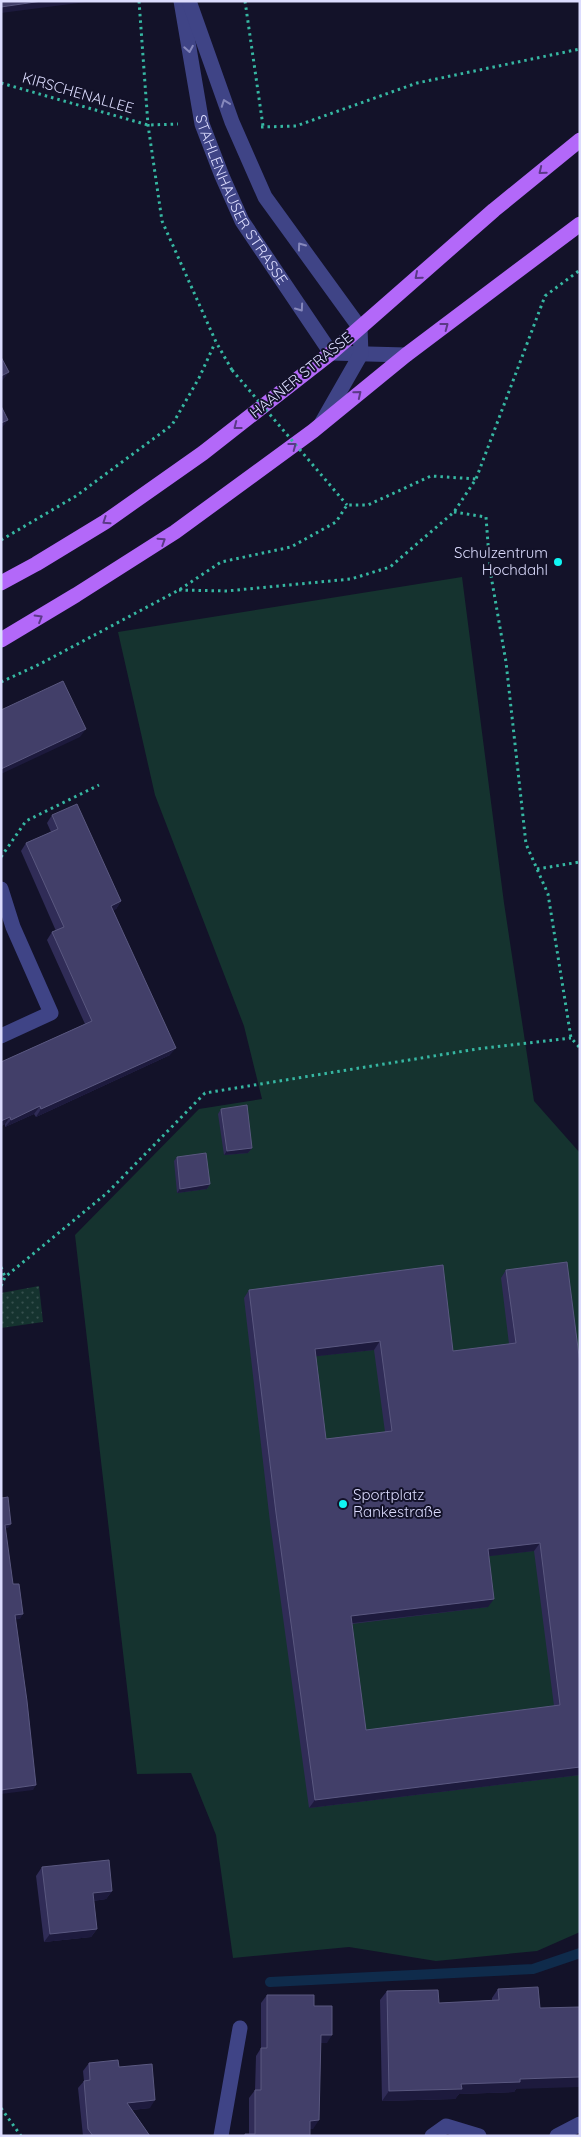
<svg xmlns="http://www.w3.org/2000/svg" width="581" height="2137" font-family="Quicksand,sans-serif">
<style>
.park{fill:url(#park-dots)}
.pitch{fill:#15332f}
.lines{fill:none;stroke-linecap:round;stroke-linejoin:round}
.stream{stroke:#0f2b4b;stroke-width:10}
.path{stroke:#36b7a2;stroke-width:3;stroke-dasharray:2.5 4;stroke-linecap:butt}
.minor{stroke:#3f4486;stroke-width:15}
.major{stroke:#b368f9;stroke-width:15}
.path-bridge{stroke:#36b7a2;stroke-width:3;stroke-dasharray:2.5 4;stroke-linecap:butt}
.wall{fill:#302c57;fill-rule:evenodd}
.shaded-wall{fill:#1d1a3d}
.building{fill:#423f69;stroke:#5a5880;fill-rule:evenodd}
.oneway{stroke:#8688bc}
.oneway2{stroke:#5b3987}
.poi-dot{fill:#10f5f3;stroke:#131229;stroke-width:2}
.labels{text-anchor:middle;stroke-width:4;stroke-linejoin:round;paint-order:stroke}
.street-label{font-size:15px;fill:#dcdcfe;stroke:#131229}
.poi-label{font-size:15px;fill:#dcdcfe;stroke:#131229;text-anchor:end}
</style>
<defs>
<pattern id="park-dots" width="8" height="8" patternUnits="userSpaceOnUse" patternTransform="scale(1.25)"><rect width="8" height="8" fill="#15332f"/><path d="M2 2h.1M6 6h.1" fill="none" stroke="#36504e" stroke-width="1.8" stroke-linecap="round"/></pattern>
</defs>
<rect width="100%" height="100%" fill="#131229"/>
<path class="park" d="M 39,1286 L 43,1322 L 1,1328 L 1,1293 Z"/>
<path class="pitch" d="M 462,577 L 504,903 L 534,1101 L 580,1153 L 580,1932 L 537,1951 L 436,1961 L 349,1947 L 233,1958 L 216,1835 L 191,1773 L 137,1774 L 75,1235 L 199,1109 L 262,1099 L 244,1026 L 155,795 L 118,632 Z"/>
<g class="lines">
<path class="stream" d="M 270,1982 L 533,1969 L 580,1953"/>
<g class="path">
<path d="M 139,1 L 148,125 L 162,221 L 216,342 L 232,370"/>
<path d="M 245,1 L 263,126"/>
<path d="M 1,83 L 148,125 L 178,124"/>
<path d="M 261,127 L 296,126 L 417,83 L 580,49"/>
<path d="M 454,512 L 486,517 L 490,570 L 506,662 L 526,844 L 548,894 L 571,1038 L 580,1048"/>
<path d="M 1,540 L 76,496 L 172,425 L 199,378 L 215,343"/>
<path d="M 179,590 L 227,591 L 351,579 L 390,567 L 454,512 L 476,479 L 545,296 L 580,270"/>
<path d="M 1,682 L 40,664 L 179,590 L 221,562 L 291,547 L 336,522 L 347,505 L 368,505 L 431,476 L 476,479"/>
<path d="M 1,857 L 26,821 L 99,785"/>
<path d="M 537,869 L 580,862"/>
<path d="M 1,1267 L 5,1277"/>
<path d="M 1,1286 L 5,1277 L 107,1193 L 205,1093 L 477,1049 L 571,1038"/>
<path d="M 1,2108 L 21,2136"/>
</g>
<g class="minor">
<path id="s1" d="M 181,1 L 202,124 L 222,176 L 242,221 L 331,353 L 406,355"/>
<path d="M 189,1 L 232,122 L 265,197 L 360,328 L 361,354 L 321,424"/>
<path d="M 1,889 L 13,927 L 51,1013 L 1,1036"/>
<path d="M 221,2136 L 240,2028"/>
<path d="M 432,2136 L 446,2126 L 479,2136"/>
<path d="M 557,2136 L 580,2124"/>
</g>
<g class="major">
<path d="M 1,583 L 36,564 L 105,522 L 203,453 L 331,353 L 494,210 L 580,140"/>
<path d="M 1,640 L 76,595 L 175,532 L 313,431 L 406,355 L 580,224"/>
</g>
<path class="path-bridge" d="M 232,370 L 347,505"/>
</g>
<g class="wall">
<path d="M 52,815 L 121,901 L 116,909 L 113,910 L 170,1055 L 36,1117 L 34,1114 L 5,1127 L 5,1124 L 1,1126 L 1,1062 L 85,1024 L 47,940 L 52,932 L 56,931 L 21,851 L 26,843 L 51,832 L 47,823 Z"/>
<path d="M 221,1109 L 252,1148 L 248,1153 L 224,1155 L 218,1114 Z"/>
<path d="M 177,1157 L 210,1184 L 207,1189 L 177,1193 L 174,1161 Z"/>
<path d="M 506,1270 L 580,1775 L 309,1808 L 270,1522 L 244,1298 L 249,1290 L 453,1351 L 509,1344 L 501,1278 ZM 374,1350 L 385,1432 L 326,1439 L 316,1356 ZM 534,1551 L 554,1706 L 366,1730 L 352,1624 L 488,1607 L 488,1556 Z"/>
<path d="M 42,1867 L 112,1891 L 106,1899 L 93,1901 L 97,1929 L 91,1937 L 44,1942 L 36,1876 Z"/>
<path d="M 498,1989 L 516,2089 L 514,2092 L 459,2094 L 455,2099 L 382,2101 L 380,2000 L 387,1991 L 439,2003 L 492,2001 L 492,1998 Z"/>
<path d="M 267,1995 L 314,2006 L 327,2043 L 321,2043 L 313,2129 L 310,2129 L 310,2136 L 244,2136 L 245,2134 L 249,2134 L 249,2098 L 255,2090 L 256,2056 L 261,2048 L 261,2003 Z"/>
<path d="M 89,2063 L 119,2067 L 150,2108 L 132,2110 L 150,2136 L 83,2136 L 78,2088 L 84,2081 L 83,2071 Z"/>
</g>
<g class="shaded-wall">
<path d="M 42,1 L 94,1 L 1,13 L 1,7 Z"/>
<path d="M 9,372 L 2,381 L 1,382 L 1,376 Z"/>
<path d="M 8,420 L 1,429 L 1,423 Z"/>
<path d="M 86,729 L 80,737 L 1,774 L 1,769 Z"/>
<path d="M 121,901 L 116,909 L 106,913 L 111,906 Z"/>
<path d="M 176,1048 L 170,1055 L 36,1117 L 41,1109 Z"/>
<path d="M 40,1106 L 34,1114 L 5,1127 L 11,1120 Z"/>
<path d="M 10,1117 L 5,1124 L 1,1126 L 1,1121 Z"/>
<path d="M 252,1148 L 248,1153 L 224,1155 L 227,1151 Z"/>
<path d="M 210,1184 L 207,1189 L 177,1193 L 180,1189 Z"/>
<path d="M 380,1341 L 374,1350 L 309,1357 L 315,1349 Z"/>
<path d="M 11,1524 L 8,1528 L 2,1529 L 5,1525 Z"/>
<path d="M 540,1543 L 534,1551 L 482,1557 L 488,1549 Z"/>
<path d="M 494,1599 L 488,1607 L 345,1624 L 351,1616 Z"/>
<path d="M 23,1614 L 20,1619 L 12,1620 L 15,1615 Z"/>
<path d="M 580,1767 L 580,1775 L 309,1808 L 315,1800 Z"/>
<path d="M 36,1785 L 33,1790 L 1,1794 L 1,1790 Z"/>
<path d="M 112,1891 L 106,1899 L 87,1902 L 93,1893 Z"/>
<path d="M 97,1929 L 91,1937 L 44,1942 L 50,1934 Z"/>
<path d="M 321,2035 L 332,2035 L 327,2043 L 315,2043 Z"/>
<path d="M 580,2077 L 580,2087 L 516,2089 L 514,2092 L 459,2094 L 455,2099 L 382,2101 L 389,2091 L 520,2079 Z"/>
<path d="M 155,2100 L 150,2108 L 122,2111 L 127,2103 Z"/>
<path d="M 319,2120 L 313,2129 L 304,2129 L 310,2121 Z"/>
</g>
<g class="building">
<path d="M 1,1 L 42,1 L 1,7 Z"/>
<path d="M 1,357 L 9,372 L 1,376 Z"/>
<path d="M 1,406 L 8,420 L 1,423 Z"/>
<path d="M 63,681 L 86,729 L 1,769 L 1,710 Z"/>
<path d="M 77,804 L 121,901 L 111,906 L 176,1048 L 41,1109 L 40,1106 L 11,1120 L 10,1117 L 1,1121 L 1,1062 L 92,1021 L 52,932 L 64,927 L 26,843 L 58,829 L 52,815 Z"/>
<path d="M 247,1105 L 252,1148 L 227,1151 L 221,1109 Z"/>
<path d="M 206,1153 L 210,1184 L 180,1189 L 177,1157 Z"/>
<path d="M 567,1262 L 580,1364 L 580,1767 L 315,1800 L 276,1513 L 249,1290 L 443,1265 L 453,1351 L 516,1343 L 506,1270 ZM 380,1341 L 392,1431 L 326,1439 L 315,1349 ZM 540,1543 L 560,1705 L 366,1730 L 351,1616 L 494,1599 L 488,1549 Z"/>
<path d="M 1,1495 L 2,1498 L 8,1497 L 11,1524 L 5,1525 L 13,1584 L 19,1584 L 23,1614 L 15,1615 L 27,1701 L 36,1785 L 1,1790 Z"/>
<path d="M 109,1860 L 112,1891 L 93,1893 L 97,1929 L 50,1934 L 42,1867 Z"/>
<path d="M 538,1987 L 540,2008 L 580,2007 L 580,2077 L 520,2079 L 520,2082 L 461,2084 L 462,2089 L 389,2091 L 387,1991 L 438,1990 L 439,2003 L 499,2000 L 498,1989 Z"/>
<path d="M 267,1995 L 314,1995 L 314,2006 L 332,2006 L 332,2035 L 321,2035 L 319,2120 L 310,2121 L 310,2136 L 245,2136 L 245,2134 L 255,2134 L 255,2090 L 261,2090 L 261,2048 L 267,2048 Z"/>
<path d="M 118,2060 L 119,2067 L 152,2064 L 155,2100 L 127,2103 L 150,2136 L 93,2136 L 88,2129 L 84,2081 L 90,2080 L 89,2063 Z"/>
</g>
<defs><path id="oneway-chevron" d="M-2-3.5L2.5 0L-2 3.5" fill="none" stroke-width="1.6" stroke-linecap="round" stroke-linejoin="round" transform="scale(1.25)"/></defs>
<g class="oneway">
<use href="#oneway-chevron" transform="translate(189 49) rotate(80)"/>
<use href="#oneway-chevron" transform="translate(225 103) rotate(-110)"/>
<use href="#oneway-chevron" transform="translate(301 246) rotate(-126)"/>
<use href="#oneway-chevron" transform="translate(300 308) rotate(55)"/>
</g>
<g class="oneway2">
<use href="#oneway-chevron" transform="translate(542 171) rotate(141)"/>
<use href="#oneway-chevron" transform="translate(418 276) rotate(139)"/>
<use href="#oneway-chevron" transform="translate(445 326) rotate(-37)"/>
<use href="#oneway-chevron" transform="translate(358 394) rotate(-39)"/>
<use href="#oneway-chevron" transform="translate(237 426) rotate(142)"/>
<use href="#oneway-chevron" transform="translate(293 446) rotate(-37)"/>
<use href="#oneway-chevron" transform="translate(106 521) rotate(146)"/>
<use href="#oneway-chevron" transform="translate(162 541) rotate(-33)"/>
<use href="#oneway-chevron" transform="translate(39 618) rotate(-31)"/>
</g>
<g class="poi-dot">
<circle cx="558" cy="562" r="5"/>
<circle cx="343" cy="1504" r="5"/>
</g>
<g class="labels">
<g class="street-label">
<text transform="translate(78 93) rotate(16)" y="5">KIRSCHENALLEE</text>
<text dy="5" stroke="none"><textPath href="#s1" startOffset="210">STAHLENHAUSER STRASSE</textPath></text>
<text transform="translate(301 375) rotate(-39)" y="5">HAANER STRASSE</text>
</g>
<g class="poi-label">
<text x="548" y="558">Schulzentrum<tspan x="548" dy="17">Hochdahl</tspan></text>
<text x="353" y="1500" text-anchor="start">Sportplatz<tspan x="353" dy="17">Rankestraße</tspan></text>
</g>
</g>
<rect width="581" height="2137" fill="none" stroke="#dcdcfe" stroke-width="5"/>
</svg>
